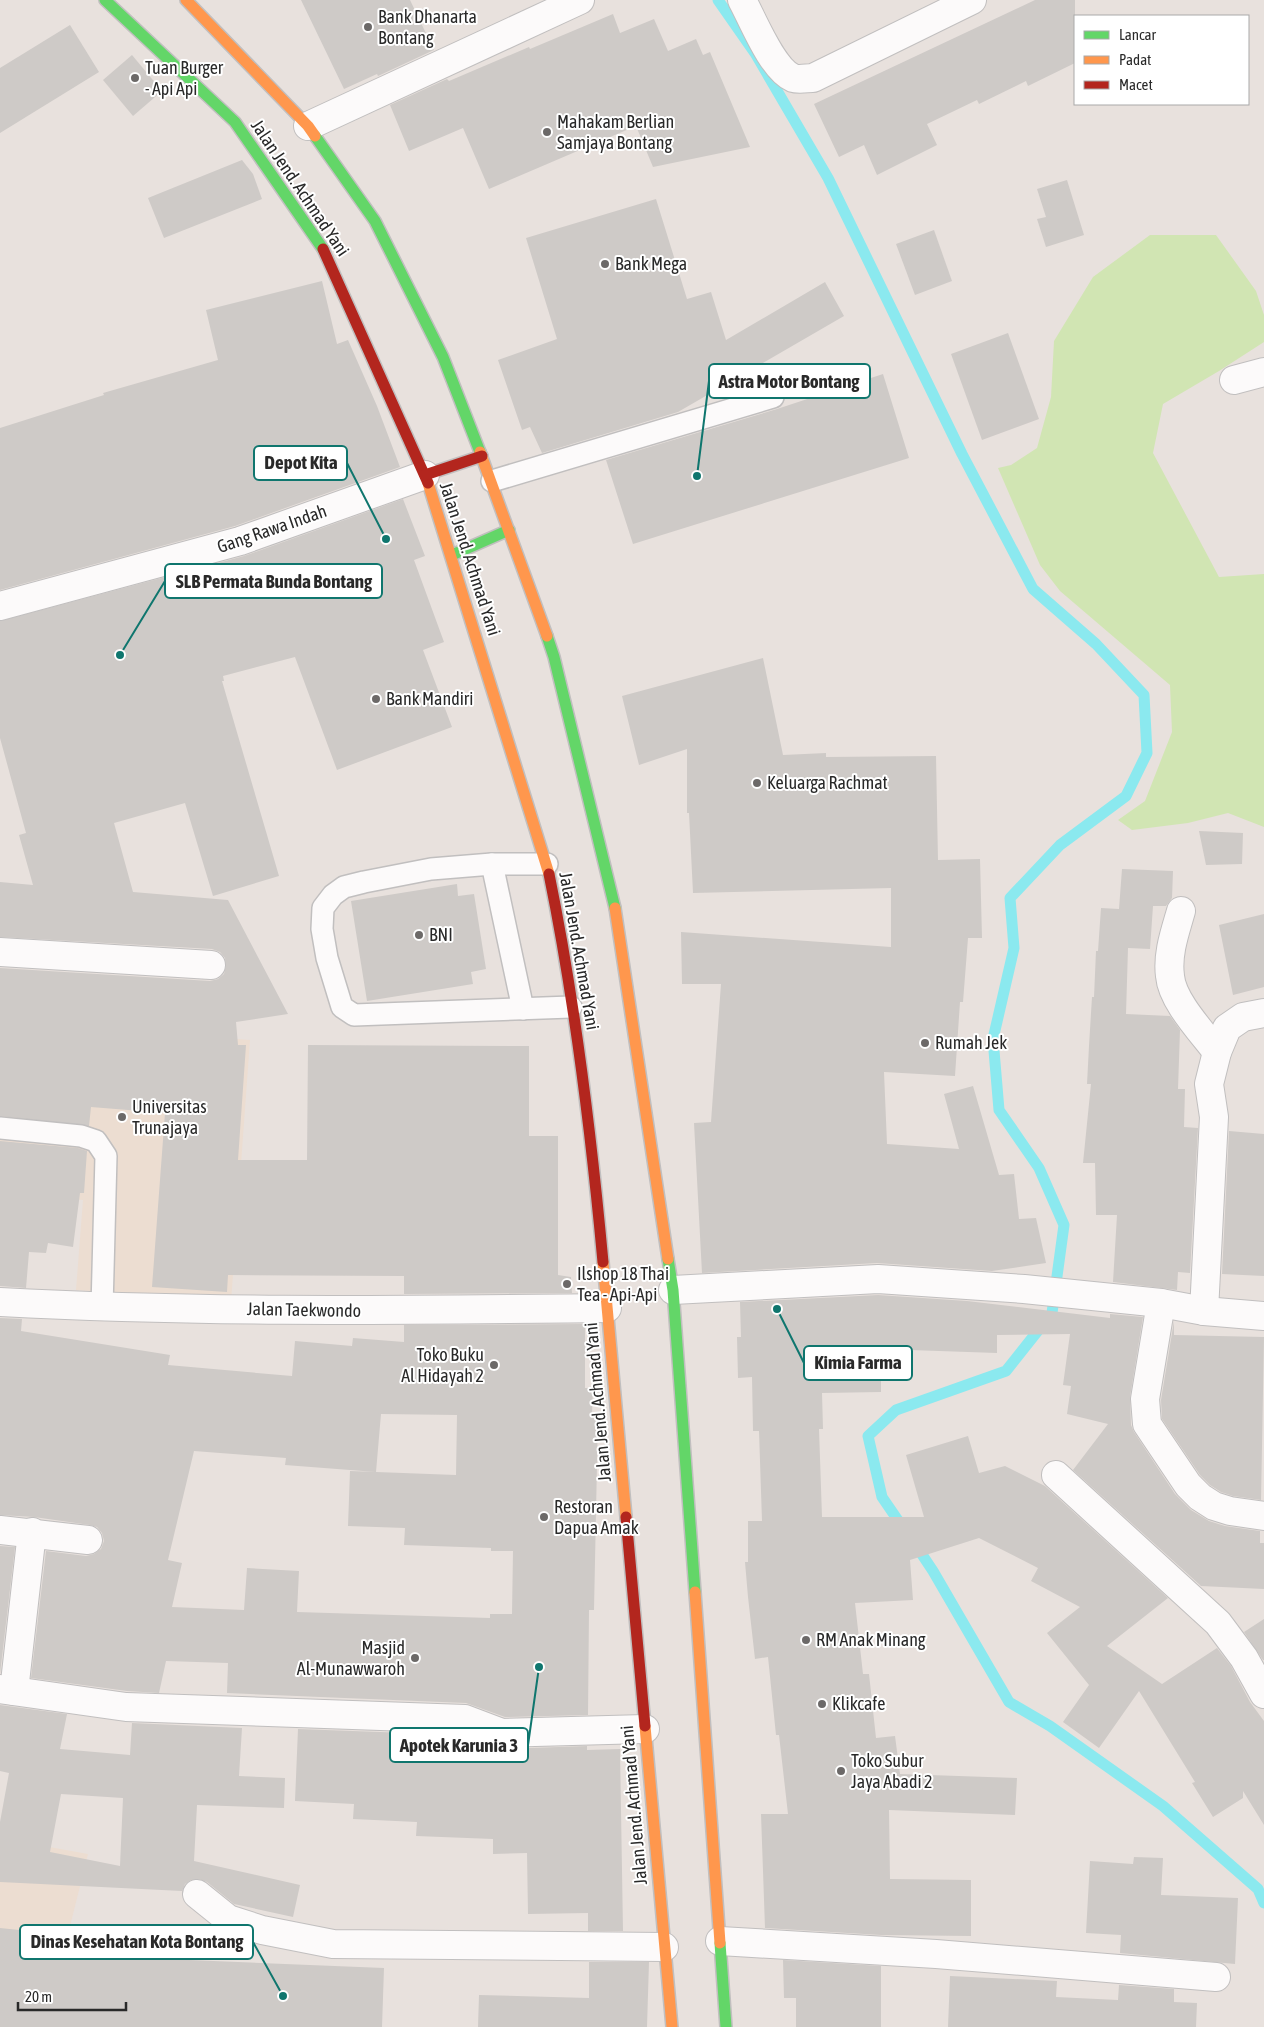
<svg xmlns="http://www.w3.org/2000/svg" width="1264" height="2027" font-family="'Asap Condensed',sans-serif">
<style>
.education{fill:#ecddd1}
.green{fill:#d1e5b3}
.lines{fill:none;stroke-linecap:round;stroke-linejoin:round}
.stream{stroke:#8be9ef;stroke-width:11}
.building{fill:#cecac7;fill-rule:evenodd}
.lane-casing{stroke:#c1bfbf;stroke-width:24}
.street-casing{stroke:#c1bfbf;stroke-width:30}
.fast-casing{stroke:#c1bfbf;stroke-width:14}
.slow-casing{stroke:#c1bfbf;stroke-width:14}
.jam-casing{stroke:#c1bfbf;stroke-width:14}
.lane{stroke:#fcfafa;stroke-width:21}
.street{stroke:#fcfafa;stroke-width:28}
.fast{stroke:#63d668;stroke-width:11}
.slow{stroke:#ff974d;stroke-width:11}
.jam{stroke:#b3261e;stroke-width:11}
.poi-dot{fill:#6c6968;stroke:#fff;stroke-width:2}
.labels{text-anchor:middle;stroke-width:4;stroke-linejoin:round;paint-order:stroke}
.poi-label{font-size:18px;fill:#292929;stroke:#fff;text-anchor:start}
.street-label{font-size:18px;fill:#292929;stroke:#fff}
.leader{fill:none;stroke:#0f766e;stroke-width:2}
.callout-dot{fill:#0f766e;stroke:#fff;stroke-width:2}
.callout{fill:#fff;stroke:#0f766e;stroke-width:2}
.callout-label{font-size:19px;text-anchor:middle;font-weight:bold;fill:#292929}
</style>
<rect width="100%" height="100%" fill="#e8e1dd"/>
<g class="education">
<path d="M 0,1021 L 250,1040 L 231,1302 L 76,1290 L 83,1200 L 0,1193 Z"/>
<path d="M 0,1838 L 88,1854 L 45,2027 L 0,2027 Z"/>
</g>
<path class="green" d="M 1150,235 L 1216,235 L 1256,291 L 1264,315 L 1264,342 L 1219,371 L 1163,404 L 1153,453 L 1219,577 L 1264,574 L 1264,827 L 1228,813 L 1188,823 L 1132,830 L 1118,820 L 1145,801 L 1172,732 L 1170,685 L 1060,591 L 1040,565 L 998,468 L 1011,465 L 1037,448 L 1051,397 L 1054,341 L 1093,277 Z"/>
<g class="lines">
<g class="stream">
<path d="M 718,0 L 755,53 L 828,178 L 962,454 L 1033,589 L 1096,644 L 1144,695 L 1147,753 L 1126,796 L 1060,845 L 1010,898 L 1014,948 L 993,1039 L 999,1110 L 1039,1168 L 1064,1225 L 1052,1313 L 1006,1371 L 896,1410 L 868,1436 L 882,1497 L 904,1529"/>
<path d="M 915,1544 L 933,1571 L 1009,1702 L 1050,1726 L 1163,1806 L 1258,1889 L 1264,1903"/>
</g>
</g>
<g class="building">
<path d="M 301,0 L 410,0 L 434,50 L 378,76 L 377,74 L 344,89 Z"/>
<path d="M 1035,0 L 1075,0 L 1075,63 L 1028,86 L 1026,81 L 979,104 L 977,100 L 927,124 L 937,145 L 877,175 L 864,145 L 839,157 L 814,104 Z"/>
<path d="M 613,14 L 620,33 L 654,19 L 668,51 L 696,39 L 703,55 L 710,52 L 750,147 L 653,167 L 636,126 L 489,189 L 463,128 L 409,151 L 390,105 L 447,79 L 449,81 L 529,47 L 530,49 Z"/>
<path d="M 70,25 L 99,72 L 0,133 L 0,68 Z"/>
<path d="M 132,55 L 162,91 L 133,116 L 103,80 Z"/>
<path d="M 242,160 L 253,174 L 262,199 L 164,238 L 148,198 Z"/>
<path d="M 1067,180 L 1084,235 L 1046,247 L 1037,219 L 1046,217 L 1037,189 Z"/>
<path d="M 656,199 L 687,299 L 711,292 L 726,340 L 825,282 L 844,316 L 678,412 L 542,453 L 530,427 L 522,430 L 498,360 L 557,339 L 526,238 Z"/>
<path d="M 934,230 L 952,281 L 915,295 L 896,244 Z"/>
<path d="M 322,281 L 337,344 L 348,340 L 377,406 L 400,467 L 235,526 L 0,590 L 0,428 L 104,395 L 103,393 L 218,360 L 206,310 Z"/>
<path d="M 1008,333 L 1039,419 L 982,440 L 951,354 Z"/>
<path d="M 883,374 L 909,458 L 633,544 L 606,460 L 777,409 Z"/>
<path d="M 403,499 L 425,556 L 414,560 L 444,642 L 423,650 L 452,727 L 337,770 L 295,657 L 223,676 L 224,681 L 222,681 L 279,876 L 213,896 L 185,803 L 114,823 L 133,892 L 228,900 L 288,1014 L 236,1022 L 238,1045 L 246,1045 L 238,1160 L 307,1160 L 308,1045 L 529,1046 L 529,1136 L 558,1136 L 558,1275 L 571,1277 L 572,1293 L 404,1294 L 404,1276 L 228,1275 L 227,1292 L 152,1287 L 165,1113 L 91,1107 L 89,1126 L 0,1116 L 0,968 L 210,981 L 218,979 L 224,974 L 226,966 L 225,958 L 220,952 L 212,949 L 0,937 L 0,882 L 33,885 L 19,835 L 26,833 L 0,738 L 0,621 L 244,556 Z"/>
<path d="M 763,658 L 783,755 L 826,753 L 826,757 L 936,756 L 938,860 L 980,859 L 982,938 L 968,938 L 963,1002 L 960,1002 L 955,1076 L 884,1072 L 887,1144 L 959,1149 L 944,1094 L 973,1086 L 999,1175 L 1014,1174 L 1019,1219 L 1036,1218 L 1046,1263 L 992,1271 L 877,1263 L 702,1273 L 694,1123 L 711,1122 L 721,984 L 682,984 L 681,932 L 891,947 L 891,888 L 693,893 L 689,813 L 687,813 L 687,749 L 639,765 L 622,696 Z"/>
<path d="M 1199,831 L 1243,833 L 1242,864 L 1206,865 Z"/>
<path d="M 1122,869 L 1173,871 L 1172,898 L 1166,906 L 1153,906 L 1150,949 L 1128,948 L 1126,1014 L 1170,1016 L 1180,1030 L 1178,1089 L 1185,1089 L 1184,1127 L 1198,1128 L 1190,1273 L 1178,1272 L 1177,1290 L 1113,1282 L 1117,1215 L 1096,1215 L 1095,1163 L 1083,1163 L 1091,1084 L 1087,1084 L 1089,1046 L 1092,997 L 1094,997 L 1096,951 L 1098,951 L 1101,908 L 1119,909 Z"/>
<path d="M 457,884 L 458,896 L 474,894 L 486,969 L 471,972 L 473,984 L 367,1001 L 351,901 Z"/>
<path d="M 1264,914 L 1264,987 L 1233,995 L 1219,925 Z"/>
<path d="M 1229,1131 L 1264,1134 L 1264,1276 L 1222,1274 Z"/>
<path d="M 0,1141 L 78,1148 L 87,1151 L 84,1193 L 80,1193 L 73,1247 L 48,1243 L 46,1253 L 29,1252 L 26,1288 L 0,1286 Z"/>
<path d="M 878,1295 L 967,1301 L 1110,1318 L 1110,1314 L 1143,1317 L 1130,1397 L 1131,1425 L 1134,1432 L 1175,1494 L 1191,1510 L 1209,1521 L 1225,1526 L 1260,1531 L 1260,1543 L 1264,1543 L 1264,1589 L 1201,1586 L 1073,1470 L 1108,1424 L 1067,1414 L 1071,1386 L 1063,1385 L 1070,1334 L 997,1335 L 997,1353 L 881,1349 L 881,1392 L 822,1393 L 823,1429 L 819,1429 L 822,1517 L 924,1517 L 906,1455 L 968,1436 L 979,1473 L 1005,1466 L 1045,1486 L 1168,1598 L 1107,1646 L 1162,1684 L 1217,1648 L 1231,1666 L 1250,1702 L 1264,1721 L 1264,1825 L 1243,1791 L 1243,1798 L 1213,1817 L 1192,1783 L 1195,1782 L 1139,1691 L 1099,1748 L 1063,1722 L 1089,1685 L 1047,1633 L 1080,1607 L 1031,1581 L 1038,1568 L 979,1538 L 910,1560 L 913,1600 L 855,1603 L 863,1674 L 869,1674 L 876,1738 L 895,1736 L 900,1774 L 1017,1778 L 1015,1815 L 889,1810 L 890,1879 L 971,1880 L 971,1936 L 881,1935 L 765,1928 L 761,1814 L 788,1814 L 779,1735 L 776,1735 L 768,1657 L 755,1659 L 748,1597 L 745,1562 L 748,1562 L 748,1521 L 762,1521 L 759,1431 L 753,1431 L 752,1377 L 738,1378 L 737,1337 L 741,1337 L 740,1302 Z"/>
<path d="M 0,1318 L 22,1319 L 21,1331 L 170,1355 L 168,1365 L 292,1376 L 295,1341 L 352,1346 L 353,1338 L 404,1342 L 404,1325 L 585,1324 L 585,1388 L 593,1388 L 592,1415 L 598,1415 L 594,1610 L 589,1610 L 588,1715 L 505,1717 L 466,1703 L 227,1693 L 228,1663 L 166,1661 L 159,1693 L 127,1691 L 31,1678 L 46,1551 L 86,1556 L 94,1554 L 101,1549 L 104,1541 L 102,1533 L 97,1527 L 90,1525 L 34,1517 L 0,1515 ZM 381,1414 L 457,1415 L 456,1475 L 350,1471 L 348,1526 L 405,1528 L 404,1545 L 491,1548 L 491,1551 L 513,1551 L 512,1614 L 490,1614 L 490,1618 L 297,1612 L 299,1571 L 247,1568 L 244,1610 L 172,1607 L 182,1563 L 168,1560 L 194,1451 L 286,1458 L 285,1465 L 376,1472 Z"/>
<path d="M 1174,1321 L 1174,1335 L 1264,1337 L 1261,1500 L 1233,1496 L 1221,1492 L 1210,1485 L 1200,1475 L 1162,1419 L 1161,1400 Z"/>
<path d="M 0,1546 L 15,1547 L 0,1674 Z"/>
<path d="M 1264,1619 L 1264,1660 L 1263,1660 L 1244,1632 Z"/>
<path d="M 0,1705 L 67,1714 L 60,1749 L 130,1755 L 132,1723 L 242,1728 L 239,1776 L 285,1778 L 284,1808 L 197,1805 L 194,1861 L 300,1885 L 293,1917 L 234,1904 L 207,1882 L 199,1879 L 191,1880 L 185,1884 L 182,1891 L 0,1882 L 0,1822 L 9,1773 L 0,1771 ZM 61,1794 L 123,1798 L 120,1866 L 50,1852 Z"/>
<path d="M 298,1729 L 462,1735 L 502,1749 L 587,1746 L 587,1750 L 620,1749 L 623,1931 L 588,1931 L 588,1913 L 528,1914 L 527,1853 L 493,1854 L 493,1839 L 416,1836 L 417,1822 L 353,1819 L 354,1804 L 295,1801 Z"/>
<path d="M 1134,1857 L 1163,1858 L 1161,1895 L 1238,1898 L 1235,1964 L 1120,1953 L 1121,1935 L 1086,1933 L 1090,1861 L 1133,1864 Z"/>
<path d="M 0,1928 L 143,1943 L 141,1958 L 384,1968 L 382,2027 L 0,2027 Z"/>
<path d="M 783,1960 L 881,1966 L 881,2027 L 796,2027 L 796,1998 L 784,1998 Z"/>
<path d="M 589,1962 L 649,1962 L 647,2027 L 478,2027 L 479,1995 L 589,1998 Z"/>
<path d="M 950,1976 L 1057,1981 L 1056,1997 L 1118,2000 L 1119,1985 L 1174,1989 L 1174,2002 L 1197,2003 L 1196,2027 L 948,2027 Z"/>
</g>
<g class="lines">
<g class="lane-casing">
<g id="lane">
<path d="M 492,481 L 773,397"/>
<path d="M 492,864 L 523,1009"/>
<path d="M 547,864 L 492,864 L 431,869 L 364,882 L 344,887 L 333,895 L 323,908 L 322,929 L 327,958 L 342,1007 L 354,1015 L 571,1007"/>
<path d="M 0,1128 L 81,1136 L 96,1141 L 106,1156 L 102,1308"/>
</g>
</g>
<g class="street-casing">
<g id="street">
<path d="M 742,0 C 753,20 772,69 793,78 C 799,80 807,78 813,78 L 972,0"/>
<path d="M 308,126 L 580,0"/>
<path d="M 1234,380 L 1264,372"/>
<path d="M 0,606 L 240,541 L 425,475"/>
<path d="M 1181,911 C 1175,932 1167,954 1170,976 C 1172,1001 1202,1032 1217,1052"/>
<path d="M 0,952 L 211,965"/>
<path d="M 673,1290 L 878,1279 L 1024,1289 L 1161,1303 L 1204,1311 L 1264,1316"/>
<path d="M 0,1302 C 202,1313 405,1310 607,1308"/>
<path d="M 1161,1303 L 1145,1399 L 1147,1424 L 1188,1485 L 1200,1497 L 1214,1506 L 1230,1511 L 1264,1516"/>
<path d="M 1204,1311 L 1214,1117 L 1209,1084 L 1217,1052 L 1227,1028 L 1243,1017 L 1264,1013"/>
<path d="M 1056,1475 L 1218,1623 L 1244,1658 L 1264,1694"/>
<path d="M 0,1530 L 88,1540"/>
<path d="M 0,1689 L 126,1707 L 465,1719 L 502,1733 L 645,1729"/>
<path d="M 14,1691 L 32,1532"/>
<path d="M 197,1894 L 228,1919 L 262,1930 L 333,1944 L 664,1947"/>
<path d="M 720,1941 L 936,1954 L 1216,1977"/>
</g>
</g>
<g class="fast-casing">
<g id="fast">
<path d="M 105,0 L 235,122 L 323,249"/>
<path d="M 315,136 L 375,221 L 443,357 L 480,452"/>
<path d="M 452,555 L 509,530"/>
<path d="M 547,636 L 554,657 L 615,908"/>
<path d="M 668,1259 L 673,1290 L 695,1592"/>
<path d="M 720,1943 L 726,2027"/>
</g>
</g>
<g class="slow-casing">
<g id="slow">
<path d="M 186,0 L 308,126 L 315,136"/>
<path d="M 480,452 L 547,636"/>
<path d="M 428,483 L 549,874"/>
<path d="M 615,908 L 668,1259"/>
<path d="M 603,1262 L 626,1517"/>
<path d="M 695,1592 L 720,1943"/>
<path d="M 645,1726 L 672,2027"/>
</g>
</g>
<g class="jam-casing">
<g id="jam">
<path d="M 323,249 L 428,483"/>
<path d="M 425,475 L 482,456"/>
<path d="M 549,874 C 575,1001 591,1132 603,1262"/>
<path d="M 626,1517 L 645,1726"/>
</g>
</g>
<use href="#lane" class="lane"/>
<use href="#street" class="street"/>
<use href="#fast" class="fast"/>
<use href="#slow" class="slow"/>
<use href="#jam" class="jam"/>
</g>
<g class="poi-dot">
<circle cx="368" cy="27" r="5"/>
<circle cx="135" cy="78" r="5"/>
<circle cx="547" cy="132" r="5"/>
<circle cx="605" cy="264" r="5"/>
<circle cx="376" cy="699" r="5"/>
<circle cx="757" cy="783" r="5"/>
<circle cx="419" cy="935" r="5"/>
<circle cx="925" cy="1043" r="5"/>
<circle cx="122" cy="1117" r="5"/>
<circle cx="567" cy="1284" r="5"/>
<circle cx="494" cy="1365" r="5"/>
<circle cx="544" cy="1517" r="5"/>
<circle cx="806" cy="1640" r="5"/>
<circle cx="415" cy="1658" r="5"/>
<circle cx="822" cy="1704" r="5"/>
<circle cx="841" cy="1771" r="5"/>
</g>
<g class="labels">
<g class="poi-label">
<text x="378" y="23">Bank Dhanarta<tspan x="378" dy="21">Bontang</tspan></text>
<text x="145" y="74">Tuan Burger<tspan x="145" dy="21">- Api Api</tspan></text>
<text x="557" y="128">Mahakam Berlian<tspan x="557" dy="21">Samjaya Bontang</tspan></text>
<text x="615" y="270">Bank Mega</text>
<text x="386" y="705">Bank Mandiri</text>
<text x="767" y="789">Keluarga Rachmat</text>
<text x="429" y="941">BNI</text>
<text x="935" y="1049">Rumah Jek</text>
<text x="132" y="1113">Universitas<tspan x="132" dy="21">Trunajaya</tspan></text>
<text x="577" y="1280">Ilshop 18 Thai<tspan x="577" dy="21">Tea - Api-Api</tspan></text>
<text x="484" y="1361" text-anchor="end">Toko Buku<tspan x="484" dy="21">Al Hidayah 2</tspan></text>
<text x="554" y="1513">Restoran<tspan x="554" dy="21">Dapua Amak</tspan></text>
<text x="816" y="1646">RM Anak Minang</text>
<text x="405" y="1654" text-anchor="end">Masjid<tspan x="405" dy="21">Al-Munawwaroh</tspan></text>
<text x="832" y="1710">Klikcafe</text>
<text x="851" y="1767">Toko Subur<tspan x="851" dy="21">Jaya Abadi 2</tspan></text>
</g>
<g class="street-label">
<text transform="translate(300 188) rotate(56)" y="6">Jalan Jend. Achmad Yani</text>
<text transform="translate(272 529) rotate(-19)" y="6">Gang Rawa Indah</text>
<text transform="translate(470 559) rotate(72)" y="6">Jalan Jend. Achmad Yani</text>
<text transform="translate(579 951) rotate(80)" y="6">Jalan Jend. Achmad Yani</text>
<text transform="translate(304 1310) rotate(1)" y="6">Jalan Taekwondo</text>
<text transform="translate(598 1402) rotate(-95)" y="6">Jalan Jend. Achmad Yani</text>
<text transform="translate(634 1805) rotate(-95)" y="6">Jalan Jend. Achmad Yani</text>
</g>
</g>
<path class="leader" d="M697 476L709 381M386 539L347 463M120 655L165 581M777 1309L804 1363M539 1667L528 1745M283 1996L253 1942"/>
<g class="callout-dot">
<circle cx="697" cy="476" r="5"/>
<circle cx="386" cy="539" r="5"/>
<circle cx="120" cy="655" r="5"/>
<circle cx="777" cy="1309" r="5"/>
<circle cx="539" cy="1667" r="5"/>
<circle cx="283" cy="1996" r="5"/>
</g>
<g class="callout">
<rect x="709" y="364" width="161" height="34" rx="5"/>
<rect x="254" y="446" width="93" height="34" rx="5"/>
<rect x="165" y="564" width="217" height="34" rx="5"/>
<rect x="804" y="1346" width="108" height="34" rx="5"/>
<rect x="390" y="1728" width="138" height="34" rx="5"/>
<rect x="20" y="1925" width="233" height="34" rx="5"/>
</g>
<g class="callout-label">
<text x="789" y="388">Astra Motor Bontang</text>
<text x="301" y="469">Depot Kita</text>
<text x="274" y="588">SLB Permata Bunda Bontang</text>
<text x="858" y="1369">Kimia Farma</text>
<text x="459" y="1752">Apotek Karunia 3</text>
<text x="137" y="1948">Dinas Kesehatan Kota Bontang</text>
</g>
<rect x="1074" y="15" width="175" height="90" fill="#ffffff" stroke="#a9a9a9"/>
<rect x="1084" y="31" width="25" height="8" fill="#63d668" stroke="#a9a9a9"/>
<text x="1119" y="40" font-size="15" fill="#292929">Lancar</text>
<rect x="1084" y="56" width="25" height="8" fill="#ff974d" stroke="#a9a9a9"/>
<text x="1119" y="65" font-size="15" fill="#292929">Padat</text>
<rect x="1084" y="81" width="25" height="8" fill="#b3261e" stroke="#a9a9a9"/>
<text x="1119" y="90" font-size="15" fill="#292929">Macet</text>
<path d="M18 2002v8h108v-8" fill="none" stroke="#292929" stroke-width="2.5"/>
<text x="25" y="2002" font-size="15" fill="#292929" stroke="#ffffff" stroke-width="4" paint-order="stroke">20 m</text>
</svg>
